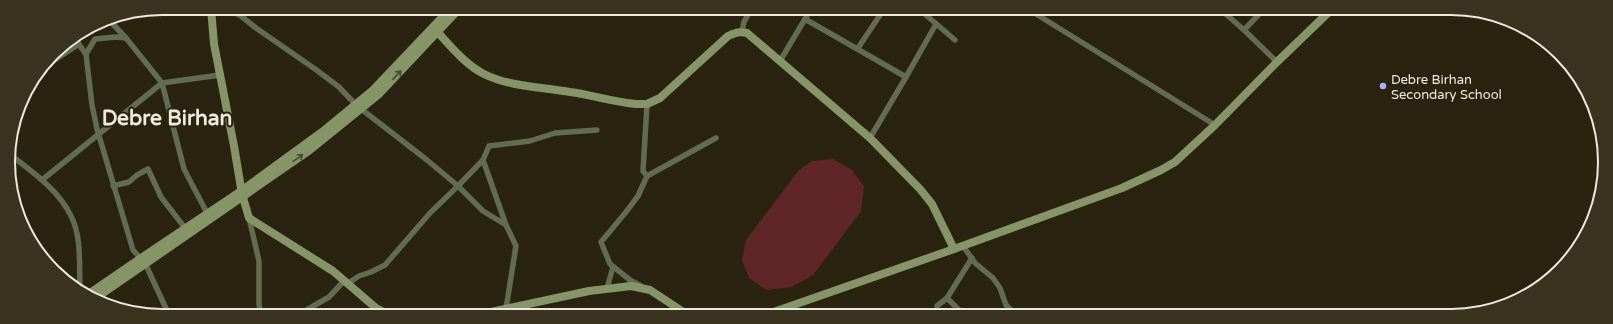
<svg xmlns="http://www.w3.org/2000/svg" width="1613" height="324" font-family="'Varela Round',sans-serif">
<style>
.pitch{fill:#602526}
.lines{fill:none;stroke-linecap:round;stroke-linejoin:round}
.street{stroke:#626c50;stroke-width:5.5}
.secondary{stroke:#859568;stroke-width:8}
.oneway{stroke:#4a4b2e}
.poi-dot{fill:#a9b0fc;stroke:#2a230f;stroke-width:1.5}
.labels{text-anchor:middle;stroke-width:4;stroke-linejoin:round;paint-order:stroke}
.poi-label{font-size:13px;fill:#eee9dc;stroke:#2a230f;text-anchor:start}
.town-label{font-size:21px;font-weight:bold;fill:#eee9dc;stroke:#2a230f}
.rim{fill:none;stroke:#eee9dc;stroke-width:2}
</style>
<rect width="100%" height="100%" fill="#2a230f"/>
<path class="pitch" d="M 833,159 L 851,169 L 864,186 L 861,211 L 813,275 L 792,287 L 766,290 L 749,278 L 742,260 L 746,240 L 799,170 L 812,161 Z"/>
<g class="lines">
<g class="street">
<path d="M 231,8 L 256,28 L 315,69 L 339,87 L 356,105 L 427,160 L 458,186 L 430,213 L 385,265 L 371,272 L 359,276 L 347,284"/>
<path d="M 919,9 L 955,40"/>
<path d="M 1028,9 L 1215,125"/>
<path d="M 1220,9 L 1244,30 L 1277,62"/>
<path d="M 237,14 L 244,8"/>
<path d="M 108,19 L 126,38"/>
<path d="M 805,19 L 906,77"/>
<path d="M 1244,30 L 1264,9"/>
<path d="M 742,31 L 744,22 L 751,9"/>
<path d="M 75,39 L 86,54 L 92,105 L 97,129 L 133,250 L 145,263 L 169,315"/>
<path d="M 858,48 L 884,9"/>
<path d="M 86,54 L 95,39 L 116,37 L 126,38 L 162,83 L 220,75"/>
<path d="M 780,61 L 811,9"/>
<path d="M 44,67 L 79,44"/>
<path d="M 647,104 L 643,171 L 647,176"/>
<path d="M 870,138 L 906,77 L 936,24"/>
<path d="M 8,153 C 31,171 58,189 71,216 C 82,237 79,266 80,289"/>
<path d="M 483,160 L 489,146 L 530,141 L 555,133 L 597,130"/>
<path d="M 42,180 L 162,83 L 184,169 L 207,213"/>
<path d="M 113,186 L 129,182 L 137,175 L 148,169 L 161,197 L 185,228"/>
<path d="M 249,218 L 259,261 L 259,304 L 261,315"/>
<path d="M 963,246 L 975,263 L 993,278 L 1000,288 L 1006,305 L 1016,315"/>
<path d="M 641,286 L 630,280 L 610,264 L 601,242 L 626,212 L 638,196 L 647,176 L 716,138"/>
<path d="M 607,288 L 613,267"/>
<path d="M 947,298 L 964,315"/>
<path d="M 937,306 L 947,298 L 972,258"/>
<path d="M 298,315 L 329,297 L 344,281"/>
<path d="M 505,315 L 516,246 L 506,225 L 483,211 L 458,186 L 483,160 L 506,225"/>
</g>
<g class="secondary">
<path d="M 211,8 L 214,44 L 234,146 L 242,194 L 249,218 L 333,271 L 376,308 L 389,315"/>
<path d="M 433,27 C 448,43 464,64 484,74 C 510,87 542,87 570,92 C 592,95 614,102 636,104 L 647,104 L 660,98 L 728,36 C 735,33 739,31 747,33 L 870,138 L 920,189 L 932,204 L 954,249"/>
<path d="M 87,295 L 141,258 L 241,191 L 322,132 L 373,90 L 451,8"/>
<path d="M 93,300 L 310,150 L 378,95 L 460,8"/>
<path d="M 477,315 L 589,291 L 631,286 L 650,290 L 688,315"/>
<path d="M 765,315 L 954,249 L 1122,188 L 1161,170 L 1175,162 L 1215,125 L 1277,62 L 1332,9"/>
</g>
</g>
<defs><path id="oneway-shaft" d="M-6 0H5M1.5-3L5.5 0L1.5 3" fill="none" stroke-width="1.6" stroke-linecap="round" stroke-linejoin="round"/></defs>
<g class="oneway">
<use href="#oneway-shaft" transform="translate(397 75) rotate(-47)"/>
<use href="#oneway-shaft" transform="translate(298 158) rotate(-35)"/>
</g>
<circle class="poi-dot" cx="1383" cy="86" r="4"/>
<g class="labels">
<g class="poi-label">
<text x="1391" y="84">Debre Birhan<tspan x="1391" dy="15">Secondary School</tspan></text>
</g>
<g class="town-label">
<text x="167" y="125">Debre Birhan</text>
</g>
</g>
<path d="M0 0H1613V324H0ZM162 15H1451A147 147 0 0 1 1598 162V162A147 147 0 0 1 1451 309H162A147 147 0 0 1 15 162V162A147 147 0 0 1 162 15Z" fill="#3a331f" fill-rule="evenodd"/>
<path class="rim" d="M162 15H1451A147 147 0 0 1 1598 162V162A147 147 0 0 1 1451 309H162A147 147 0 0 1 15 162V162A147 147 0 0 1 162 15Z"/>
</svg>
